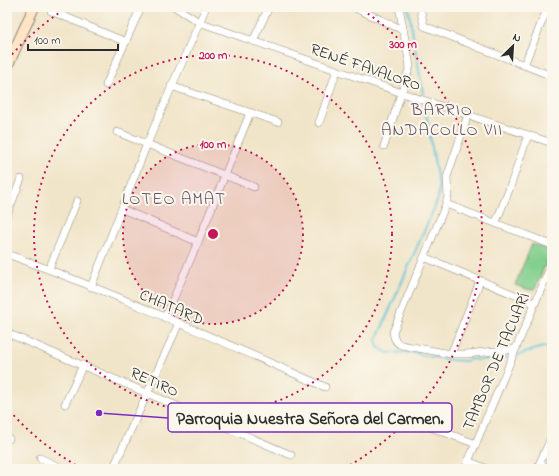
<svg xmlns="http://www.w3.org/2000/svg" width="559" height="476" font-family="'Indie Flower',sans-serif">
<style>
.green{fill:#83cf8e;stroke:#577d5c}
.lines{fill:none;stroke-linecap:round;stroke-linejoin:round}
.stream{stroke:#5ac1d7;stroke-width:2}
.street-casing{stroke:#8e887a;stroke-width:8}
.secondary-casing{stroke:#8e887a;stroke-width:12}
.street{stroke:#fff;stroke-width:7}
.secondary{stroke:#ffe4c6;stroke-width:10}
.ring{fill:none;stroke:#c2185b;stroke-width:2;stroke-dasharray:2 4}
.labels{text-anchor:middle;stroke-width:4;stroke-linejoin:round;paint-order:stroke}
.street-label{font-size:16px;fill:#2b2b2b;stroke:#fbf7ec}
.neighbourhood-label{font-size:17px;letter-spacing:1px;fill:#615268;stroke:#fbf7ec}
.centre{fill:#c2185b;stroke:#fbf7ec;stroke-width:2}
.ring-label{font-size:12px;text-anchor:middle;font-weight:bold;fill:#c2185b;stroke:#fbf7ec;stroke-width:4;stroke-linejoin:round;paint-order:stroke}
.leader{fill:none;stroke:#7b2cbf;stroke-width:1.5}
.callout-dot{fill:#7b2cbf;stroke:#fbf7ec;stroke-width:1.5}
.callout{fill:#fbf7ec;stroke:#7b2cbf;stroke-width:1.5}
.callout-label{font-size:17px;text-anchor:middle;font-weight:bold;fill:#2b2b2b}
</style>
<rect width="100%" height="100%" fill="#fbf7ec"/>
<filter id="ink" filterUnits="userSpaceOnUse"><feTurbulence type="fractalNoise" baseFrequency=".025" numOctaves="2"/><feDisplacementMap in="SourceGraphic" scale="8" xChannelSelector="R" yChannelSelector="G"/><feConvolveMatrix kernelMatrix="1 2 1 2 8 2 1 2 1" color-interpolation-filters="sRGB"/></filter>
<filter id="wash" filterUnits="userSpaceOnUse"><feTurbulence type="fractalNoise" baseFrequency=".012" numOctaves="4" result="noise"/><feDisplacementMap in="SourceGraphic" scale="16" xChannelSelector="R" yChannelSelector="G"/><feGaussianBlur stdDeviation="0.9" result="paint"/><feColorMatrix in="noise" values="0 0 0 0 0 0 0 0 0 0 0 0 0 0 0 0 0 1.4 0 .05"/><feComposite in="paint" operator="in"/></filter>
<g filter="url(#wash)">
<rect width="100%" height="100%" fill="#f1e5c9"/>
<path class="green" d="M 532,244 L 551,251 L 535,289 L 530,290 L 515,285 Z"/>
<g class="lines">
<g class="stream">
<path d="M 408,7 L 423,93"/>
<path d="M 425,107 L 439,188 L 438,199 L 376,341 L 379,348 L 388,353 L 415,352 L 421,355 L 451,360 L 465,361 L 472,359 L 480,360 L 511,357"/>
<path d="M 515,356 L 543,347 L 552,349"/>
</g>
</g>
</g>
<g filter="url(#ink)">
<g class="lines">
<g class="street-casing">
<g id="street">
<path d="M 175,7 L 199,22 L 402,93 L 552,143"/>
<path d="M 353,7 L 403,30"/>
<path d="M 420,7 L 424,26 L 552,76"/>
<path d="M 51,11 L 126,42"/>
<path d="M 253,41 L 269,7"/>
<path d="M 524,65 L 548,7"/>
<path d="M 106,85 L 141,7"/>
<path d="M 171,86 L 278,122"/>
<path d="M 468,115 L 447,177 L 448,196 L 446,204 L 393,332 C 394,338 395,342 401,345 L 451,354 L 466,354 L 515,349"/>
<path d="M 319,123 L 337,70"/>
<path d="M 117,132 L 254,187"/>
<path d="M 384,146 L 410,66 L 399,7"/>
<path d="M 446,204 L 552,245"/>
<path d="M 122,209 L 198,242"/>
<path d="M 7,215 L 21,179"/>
<path d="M 496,222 L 509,190 L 528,135"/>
<path d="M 7,254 C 115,293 220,341 325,387"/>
<path d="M 424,257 L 534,303"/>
<path d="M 49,269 L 77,201"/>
<path d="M 91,287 L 147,144 L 206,7"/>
<path d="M 165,318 L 198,242 L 250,113"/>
<path d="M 7,333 L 291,455"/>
<path d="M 451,354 L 480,281"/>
<path d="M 65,404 L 83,365"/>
<path d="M 422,424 L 476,444"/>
<path d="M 7,438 L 9,439"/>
<path d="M 40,458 L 63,469"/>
<path d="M 468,461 L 487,469"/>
<path d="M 540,464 L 552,469"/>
<path d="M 113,469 L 179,323"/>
<path d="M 465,469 L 552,263"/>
<path d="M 537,469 L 552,436"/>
</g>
</g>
<g class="secondary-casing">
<path id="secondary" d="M 7,67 L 34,7"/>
</g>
<use href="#street" class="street"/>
<use href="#secondary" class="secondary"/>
</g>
</g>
<circle cx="213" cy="234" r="90" fill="#c2185b" fill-opacity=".12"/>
<g class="ring">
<circle cx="213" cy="234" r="90"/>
<circle cx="213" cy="234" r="179"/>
<path d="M81 468A269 269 0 0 1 8 409M8 59A269 269 0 0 1 68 7M358 7A269 269 0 0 1 345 468"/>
</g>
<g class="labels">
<g class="street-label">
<text transform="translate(366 66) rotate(19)" y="6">RENÉ FAVALORO</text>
<text transform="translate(172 306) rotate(23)" y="6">CHATARD</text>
<text transform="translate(495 361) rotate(-67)" y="6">TAMBOR DE TACUARÍ</text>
<text transform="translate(155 381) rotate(24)" y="6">RETIRO</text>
</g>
<g class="neighbourhood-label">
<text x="442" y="115">BARRIO<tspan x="442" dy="20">ANDACOLLO VII</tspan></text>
<text x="174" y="204">LOTEO AMAT</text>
</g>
</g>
<circle cx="213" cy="234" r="6" class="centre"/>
<g class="ring-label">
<text x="403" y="48">300 m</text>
<text x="213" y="59">200 m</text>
<text x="213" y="148">100 m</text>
</g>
<path class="leader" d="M99 413L168 418"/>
<circle class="callout-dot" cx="99" cy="413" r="4"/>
<rect class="callout" x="168" y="403" width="284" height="29" rx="4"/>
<g class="callout-label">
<text x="310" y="424">Parroquia Nuestra Señora del Carmen.</text>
</g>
<rect width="559" height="476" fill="none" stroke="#fbf7ec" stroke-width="24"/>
<g transform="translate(513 46) rotate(25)" stroke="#fbf7ec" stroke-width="3" paint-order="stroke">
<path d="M0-3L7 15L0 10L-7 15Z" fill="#2b2b2b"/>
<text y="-6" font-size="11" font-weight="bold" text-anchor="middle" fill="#2b2b2b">N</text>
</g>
<path d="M28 44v6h90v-6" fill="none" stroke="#2b2b2b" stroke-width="2"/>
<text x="34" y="44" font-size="12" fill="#2b2b2b" stroke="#fbf7ec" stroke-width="3" paint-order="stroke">100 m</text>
</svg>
